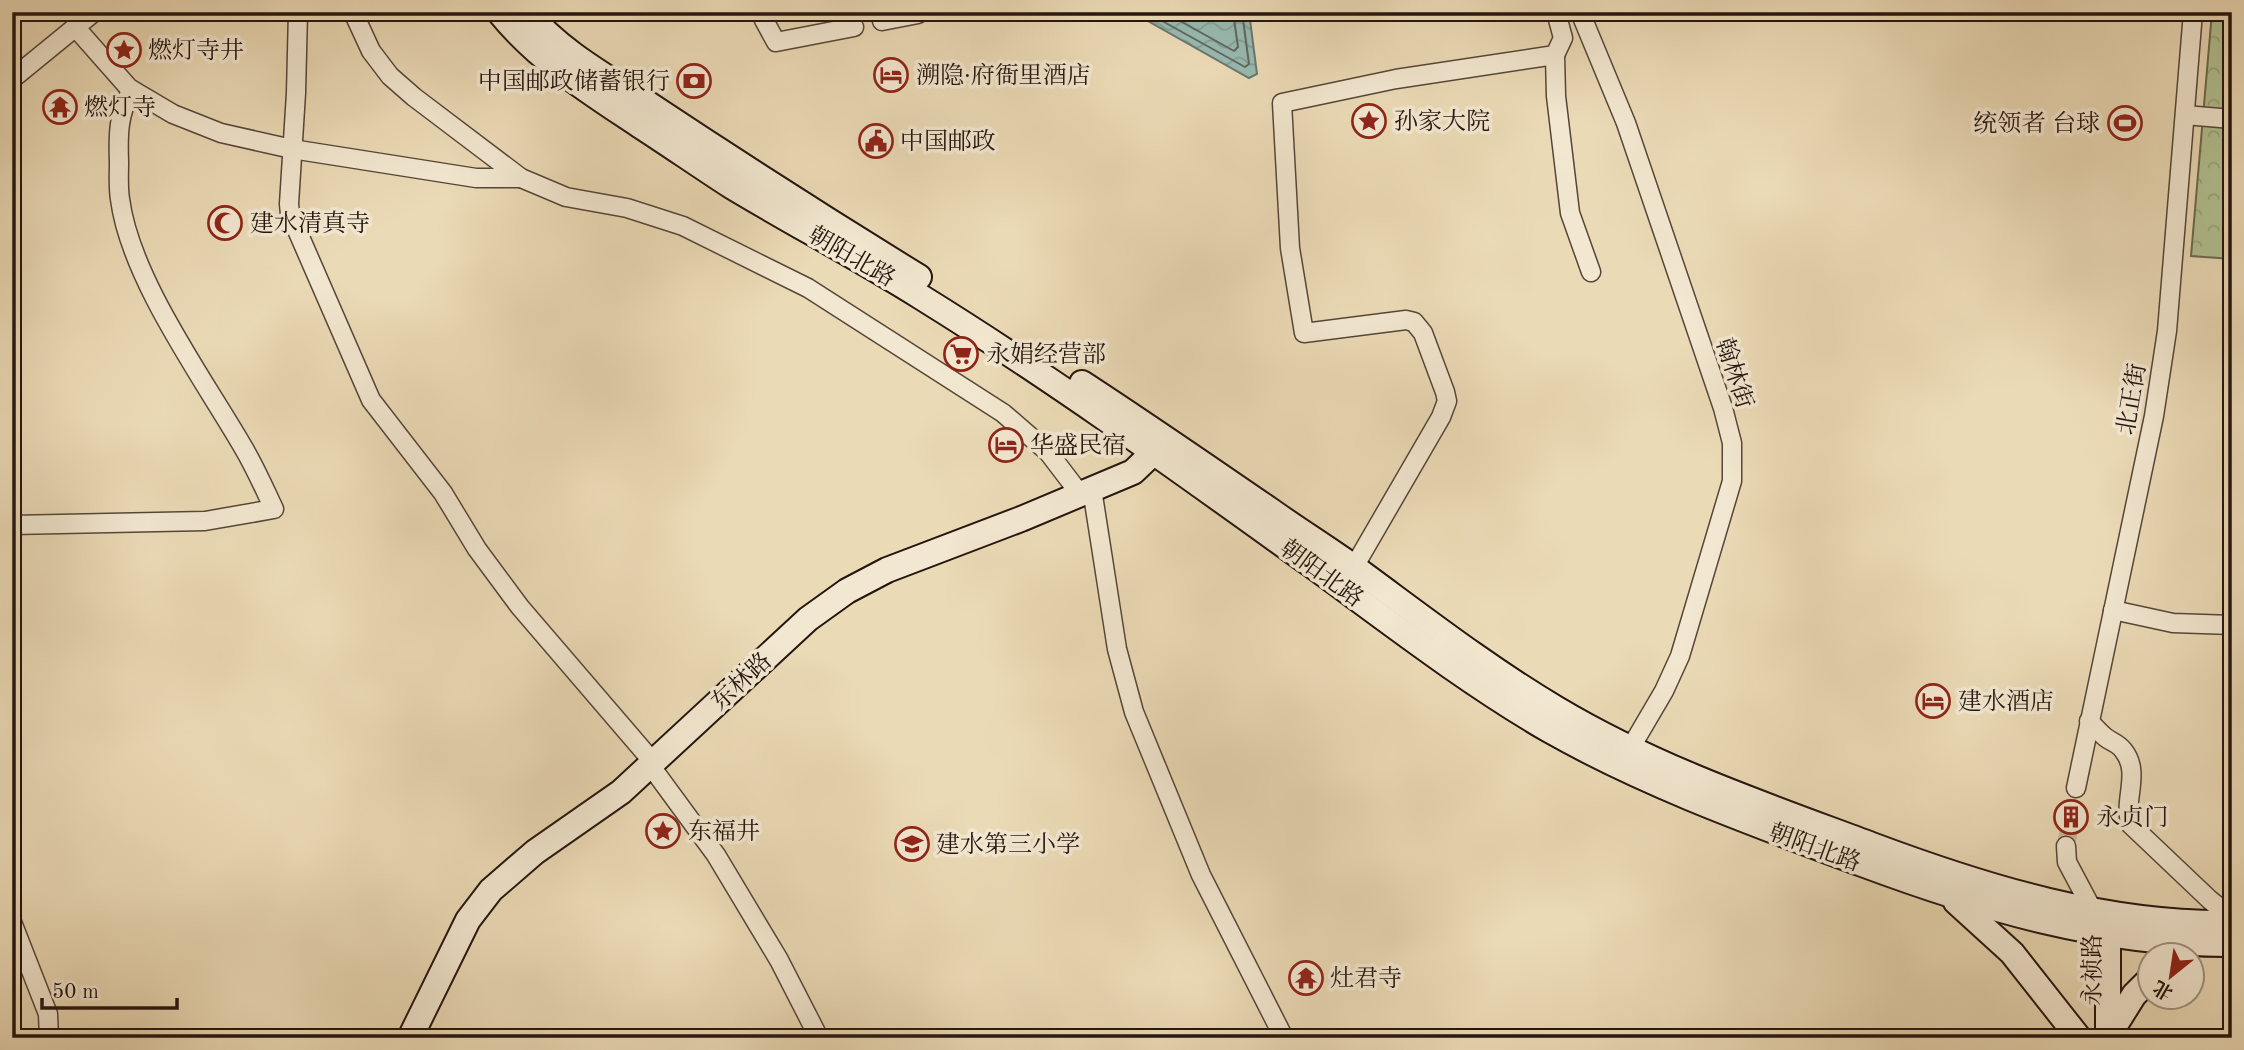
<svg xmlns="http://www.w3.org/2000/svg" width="2244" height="1050" font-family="'Old Standard TT','Noto Serif SC',serif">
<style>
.park{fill:url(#park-crowns);stroke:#6c6b50;stroke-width:2}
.water{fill:url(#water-waves);stroke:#6a7870;stroke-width:2}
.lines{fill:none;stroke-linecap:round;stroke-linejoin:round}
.shore{stroke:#5e6860;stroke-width:2}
.street-tunnel{stroke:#cdbc9d;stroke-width:18;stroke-dasharray:18 9;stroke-linecap:butt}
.street-casing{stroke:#564639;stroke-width:21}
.secondary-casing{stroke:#25150f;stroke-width:28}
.street{stroke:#f2e7d0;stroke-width:18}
.secondary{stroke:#f2e7d0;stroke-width:24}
.labels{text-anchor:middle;stroke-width:7;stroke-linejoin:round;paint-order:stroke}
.poi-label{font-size:24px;fill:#25150f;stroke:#f2e7d0;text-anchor:start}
.street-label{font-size:24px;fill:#25150f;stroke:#f2e7d0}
</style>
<defs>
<pattern id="park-crowns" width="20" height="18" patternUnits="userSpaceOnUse" patternTransform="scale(1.75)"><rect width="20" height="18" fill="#b2c192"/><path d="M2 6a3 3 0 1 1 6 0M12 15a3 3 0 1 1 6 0" fill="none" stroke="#99a57d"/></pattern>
<pattern id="water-waves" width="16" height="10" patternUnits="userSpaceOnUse" patternTransform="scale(1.75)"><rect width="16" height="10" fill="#98bab1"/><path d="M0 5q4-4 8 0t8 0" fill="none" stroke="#839f97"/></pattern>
</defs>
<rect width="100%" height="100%" fill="#ebdab6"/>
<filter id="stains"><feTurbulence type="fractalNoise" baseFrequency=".00286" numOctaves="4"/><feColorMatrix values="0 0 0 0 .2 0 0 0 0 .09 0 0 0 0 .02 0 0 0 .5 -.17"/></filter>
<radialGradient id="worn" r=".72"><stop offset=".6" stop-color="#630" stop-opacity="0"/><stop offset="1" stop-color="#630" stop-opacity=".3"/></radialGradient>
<path class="park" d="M 2212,12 L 2232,12 L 2232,259 L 2191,256 Z"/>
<path class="water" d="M 1132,12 L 1249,12 L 1257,74 L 1249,78 Z"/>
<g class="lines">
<g class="shore">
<path d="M 1146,12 L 1245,67 L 1249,64 L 1242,12"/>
<path d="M 1164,12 L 1234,51 L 1238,47 L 1233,12"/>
</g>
<path class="street-tunnel" d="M 2066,846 L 2076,788"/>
<g class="street-casing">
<g id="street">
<path d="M 298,12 L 296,93 L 289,204 L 290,214 L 371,400 L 443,493 L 477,549 L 520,607 L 653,762"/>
<path d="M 353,12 L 371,51 L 390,76 L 414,97 L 521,178 L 566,197 L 627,208 L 683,226 L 808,288 L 1003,413 L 1048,452 L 1080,494"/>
<path d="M 763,12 L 764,20 L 776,42 L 854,27"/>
<path d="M 1580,12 L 1626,123 L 1723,408 L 1732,443 L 1732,481 L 1680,656 L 1664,691 L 1630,749"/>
<path d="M 882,21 L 918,14 L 917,12"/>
<path d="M 76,28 L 129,88 L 173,114 L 221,133 L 292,149 L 476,178 L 521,178"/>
<path d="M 1555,55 L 1556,96 L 1570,213 L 1591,272"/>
<path d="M 12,79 L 94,12"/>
<path d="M 2185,115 L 2232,119"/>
<path d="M 1092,489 L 1117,649 L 1134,712 L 1201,875 L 1284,1038"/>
<path d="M 12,525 L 205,521 L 274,509 C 264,488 255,467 243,447 C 203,378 130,278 120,199 C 118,187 119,174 119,162 C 118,136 118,113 132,90"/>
<path d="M 1354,567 L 1441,417 L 1447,401 L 1445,392 L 1423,333 L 1414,322 L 1406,320 L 1304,333 L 1290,248 L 1282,103 L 1396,79 L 1555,55 L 1563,38 L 1556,12"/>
<path d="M 2113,610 L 2173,623 L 2232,625"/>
<path d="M 2089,721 C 2094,726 2099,732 2105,737 C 2111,742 2118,743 2123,750 C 2142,773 2122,801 2131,825 L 2210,900 L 2232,918"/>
<path d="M 650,765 L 716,855 L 779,960 L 819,1038"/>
<path d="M 2076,788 L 2154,416 L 2167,331 L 2193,12"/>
<path d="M 2066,846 L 2067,862 L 2092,909"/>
<path d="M 12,922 L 48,1014 L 49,1038"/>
</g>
</g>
<g class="secondary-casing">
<g id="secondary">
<path d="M 499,12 C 538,60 588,91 639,125 C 670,145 700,166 731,186 C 794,224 859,258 921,297 C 1055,380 1182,472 1310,564 C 1388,621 1465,681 1549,730 C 1648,786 1755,824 1862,864 C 1980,908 2104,945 2232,944"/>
<path d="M 527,12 C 560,52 607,77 650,105 C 739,164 828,221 919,277"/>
<path d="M 1082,383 C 1145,424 1207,467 1270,510 C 1298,530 1327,548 1355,568 C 1422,617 1486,667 1557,709 C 1656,768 1765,805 1872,845 C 1987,888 2108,925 2232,923"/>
<path d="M 1956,902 L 2012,953 L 2079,1038"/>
<path d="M 2100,922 L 2108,934 L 2108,1038"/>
<path d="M 2109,1035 L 2134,995 L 2150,979"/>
<path d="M 410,1038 L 468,920 L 491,890 L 535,852 L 621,792 L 808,619 L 847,591 L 887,570 L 1021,519 L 1133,472 L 1154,452 L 1162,440"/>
</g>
</g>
<use href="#street" class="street"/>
<use href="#secondary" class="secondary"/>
</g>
<defs>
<g id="sight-ring" transform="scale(1.75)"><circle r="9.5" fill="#f2e7d0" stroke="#8f2418" stroke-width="1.5"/><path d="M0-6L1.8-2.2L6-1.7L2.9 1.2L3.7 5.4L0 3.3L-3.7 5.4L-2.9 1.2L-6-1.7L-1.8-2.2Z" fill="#8f2418"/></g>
<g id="hotel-ring" transform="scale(1.75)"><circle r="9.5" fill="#f2e7d0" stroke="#8f2418" stroke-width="1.5"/><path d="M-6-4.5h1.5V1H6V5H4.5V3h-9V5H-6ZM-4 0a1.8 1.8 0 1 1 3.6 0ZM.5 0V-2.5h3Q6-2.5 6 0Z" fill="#8f2418"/></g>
<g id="bank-ring" transform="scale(1.75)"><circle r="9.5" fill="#f2e7d0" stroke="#8f2418" stroke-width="1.5"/><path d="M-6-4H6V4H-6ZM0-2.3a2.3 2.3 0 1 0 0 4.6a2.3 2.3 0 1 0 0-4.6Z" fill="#8f2418"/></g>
<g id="temple-ring" transform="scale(1.75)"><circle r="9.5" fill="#f2e7d0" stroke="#8f2418" stroke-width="1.5"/><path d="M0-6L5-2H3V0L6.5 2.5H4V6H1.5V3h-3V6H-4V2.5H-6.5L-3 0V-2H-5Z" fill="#8f2418"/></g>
<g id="stadium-ring" transform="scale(1.75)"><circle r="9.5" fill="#f2e7d0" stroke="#8f2418" stroke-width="1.5"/><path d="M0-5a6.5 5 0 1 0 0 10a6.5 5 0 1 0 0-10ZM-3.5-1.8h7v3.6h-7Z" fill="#8f2418"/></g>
<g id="civic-ring" transform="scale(1.75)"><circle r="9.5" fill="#f2e7d0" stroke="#8f2418" stroke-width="1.5"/><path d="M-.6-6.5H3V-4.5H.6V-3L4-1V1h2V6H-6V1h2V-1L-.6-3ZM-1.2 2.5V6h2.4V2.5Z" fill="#8f2418"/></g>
<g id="mosque-ring" transform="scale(1.75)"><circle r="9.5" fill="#f2e7d0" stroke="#8f2418" stroke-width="1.5"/><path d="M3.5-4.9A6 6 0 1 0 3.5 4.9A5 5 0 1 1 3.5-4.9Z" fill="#8f2418"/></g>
<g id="supermarket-ring" transform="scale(1.75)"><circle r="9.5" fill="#f2e7d0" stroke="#8f2418" stroke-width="1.5"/><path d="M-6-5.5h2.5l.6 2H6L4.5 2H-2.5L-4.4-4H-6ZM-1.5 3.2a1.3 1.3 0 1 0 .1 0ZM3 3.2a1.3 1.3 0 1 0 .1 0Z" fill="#8f2418"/></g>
<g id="building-ring" transform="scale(1.75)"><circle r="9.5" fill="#f2e7d0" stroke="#8f2418" stroke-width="1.5"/><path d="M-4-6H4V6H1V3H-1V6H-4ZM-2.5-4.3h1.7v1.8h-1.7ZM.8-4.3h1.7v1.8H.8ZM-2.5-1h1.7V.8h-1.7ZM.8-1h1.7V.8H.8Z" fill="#8f2418"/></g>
<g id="school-ring" transform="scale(1.75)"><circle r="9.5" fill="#f2e7d0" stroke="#8f2418" stroke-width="1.5"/><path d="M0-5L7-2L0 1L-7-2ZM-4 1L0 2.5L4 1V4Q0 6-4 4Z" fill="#8f2418"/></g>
</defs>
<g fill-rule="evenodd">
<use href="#sight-ring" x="124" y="50"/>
<use href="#hotel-ring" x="891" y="75"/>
<use href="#bank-ring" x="694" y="81"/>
<use href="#temple-ring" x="60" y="107"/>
<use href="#sight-ring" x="1369" y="121"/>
<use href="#stadium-ring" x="2125" y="123"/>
<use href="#civic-ring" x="876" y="141"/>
<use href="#mosque-ring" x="225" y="223"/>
<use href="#supermarket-ring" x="961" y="354"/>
<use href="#hotel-ring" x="1006" y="445"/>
<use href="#hotel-ring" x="1933" y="701"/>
<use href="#building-ring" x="2071" y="817"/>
<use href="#sight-ring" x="663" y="831"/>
<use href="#school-ring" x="912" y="844"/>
<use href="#temple-ring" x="1306" y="978"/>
</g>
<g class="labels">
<g class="poi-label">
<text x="148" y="58">燃灯寺井</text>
<text x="916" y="83">溯隐·府衙里酒店</text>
<text x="670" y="89" text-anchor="end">中国邮政储蓄银行</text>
<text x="84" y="115">燃灯寺</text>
<text x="1394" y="129">孙家大院</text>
<text x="2100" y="131" text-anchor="end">统领者 台球</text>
<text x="900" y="149">中国邮政</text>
<text x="250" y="231">建水清真寺</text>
<text x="986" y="362">永娟经营部</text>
<text x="1030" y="453">华盛民宿</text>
<text x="1958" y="709">建水酒店</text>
<text x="2096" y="825">永贞门</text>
<text x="688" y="839">东福井</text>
<text x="936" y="852">建水第三小学</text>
<text x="1330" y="986">灶君寺</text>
</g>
<g class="street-label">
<text transform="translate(852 256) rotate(30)" y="8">朝阳北路</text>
<text transform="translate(1735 373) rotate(72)" y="8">翰林街</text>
<text transform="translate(2131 399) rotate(-80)" y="8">北正街</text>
<text transform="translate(1322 573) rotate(36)" y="8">朝阳北路</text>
<text transform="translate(741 681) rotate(-43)" y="8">东林路</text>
<text transform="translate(1815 847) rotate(20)" y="8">朝阳北路</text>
<text transform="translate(2092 970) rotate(-90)" y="8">永祯路</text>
</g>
</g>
<rect width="2244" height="1050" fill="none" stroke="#ebdab6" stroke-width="42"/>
<rect x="14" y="14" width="2216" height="1022" fill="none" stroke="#25150f" stroke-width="3.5"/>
<rect x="21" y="21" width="2202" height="1008" fill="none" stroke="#25150f" stroke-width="2"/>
<g transform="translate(2171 976) rotate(210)"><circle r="33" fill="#f2e7d0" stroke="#a09383" stroke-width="2"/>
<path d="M0-5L12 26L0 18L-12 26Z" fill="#8f2418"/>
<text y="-10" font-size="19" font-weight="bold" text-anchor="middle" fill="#25150f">北</text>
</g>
<path d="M42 998v10h135v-10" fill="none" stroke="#25150f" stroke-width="3.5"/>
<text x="52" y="998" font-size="21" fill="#25150f" stroke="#f2e7d0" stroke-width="5" paint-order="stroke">50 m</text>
<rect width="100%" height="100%" filter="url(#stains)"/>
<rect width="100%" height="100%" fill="url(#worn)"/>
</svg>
